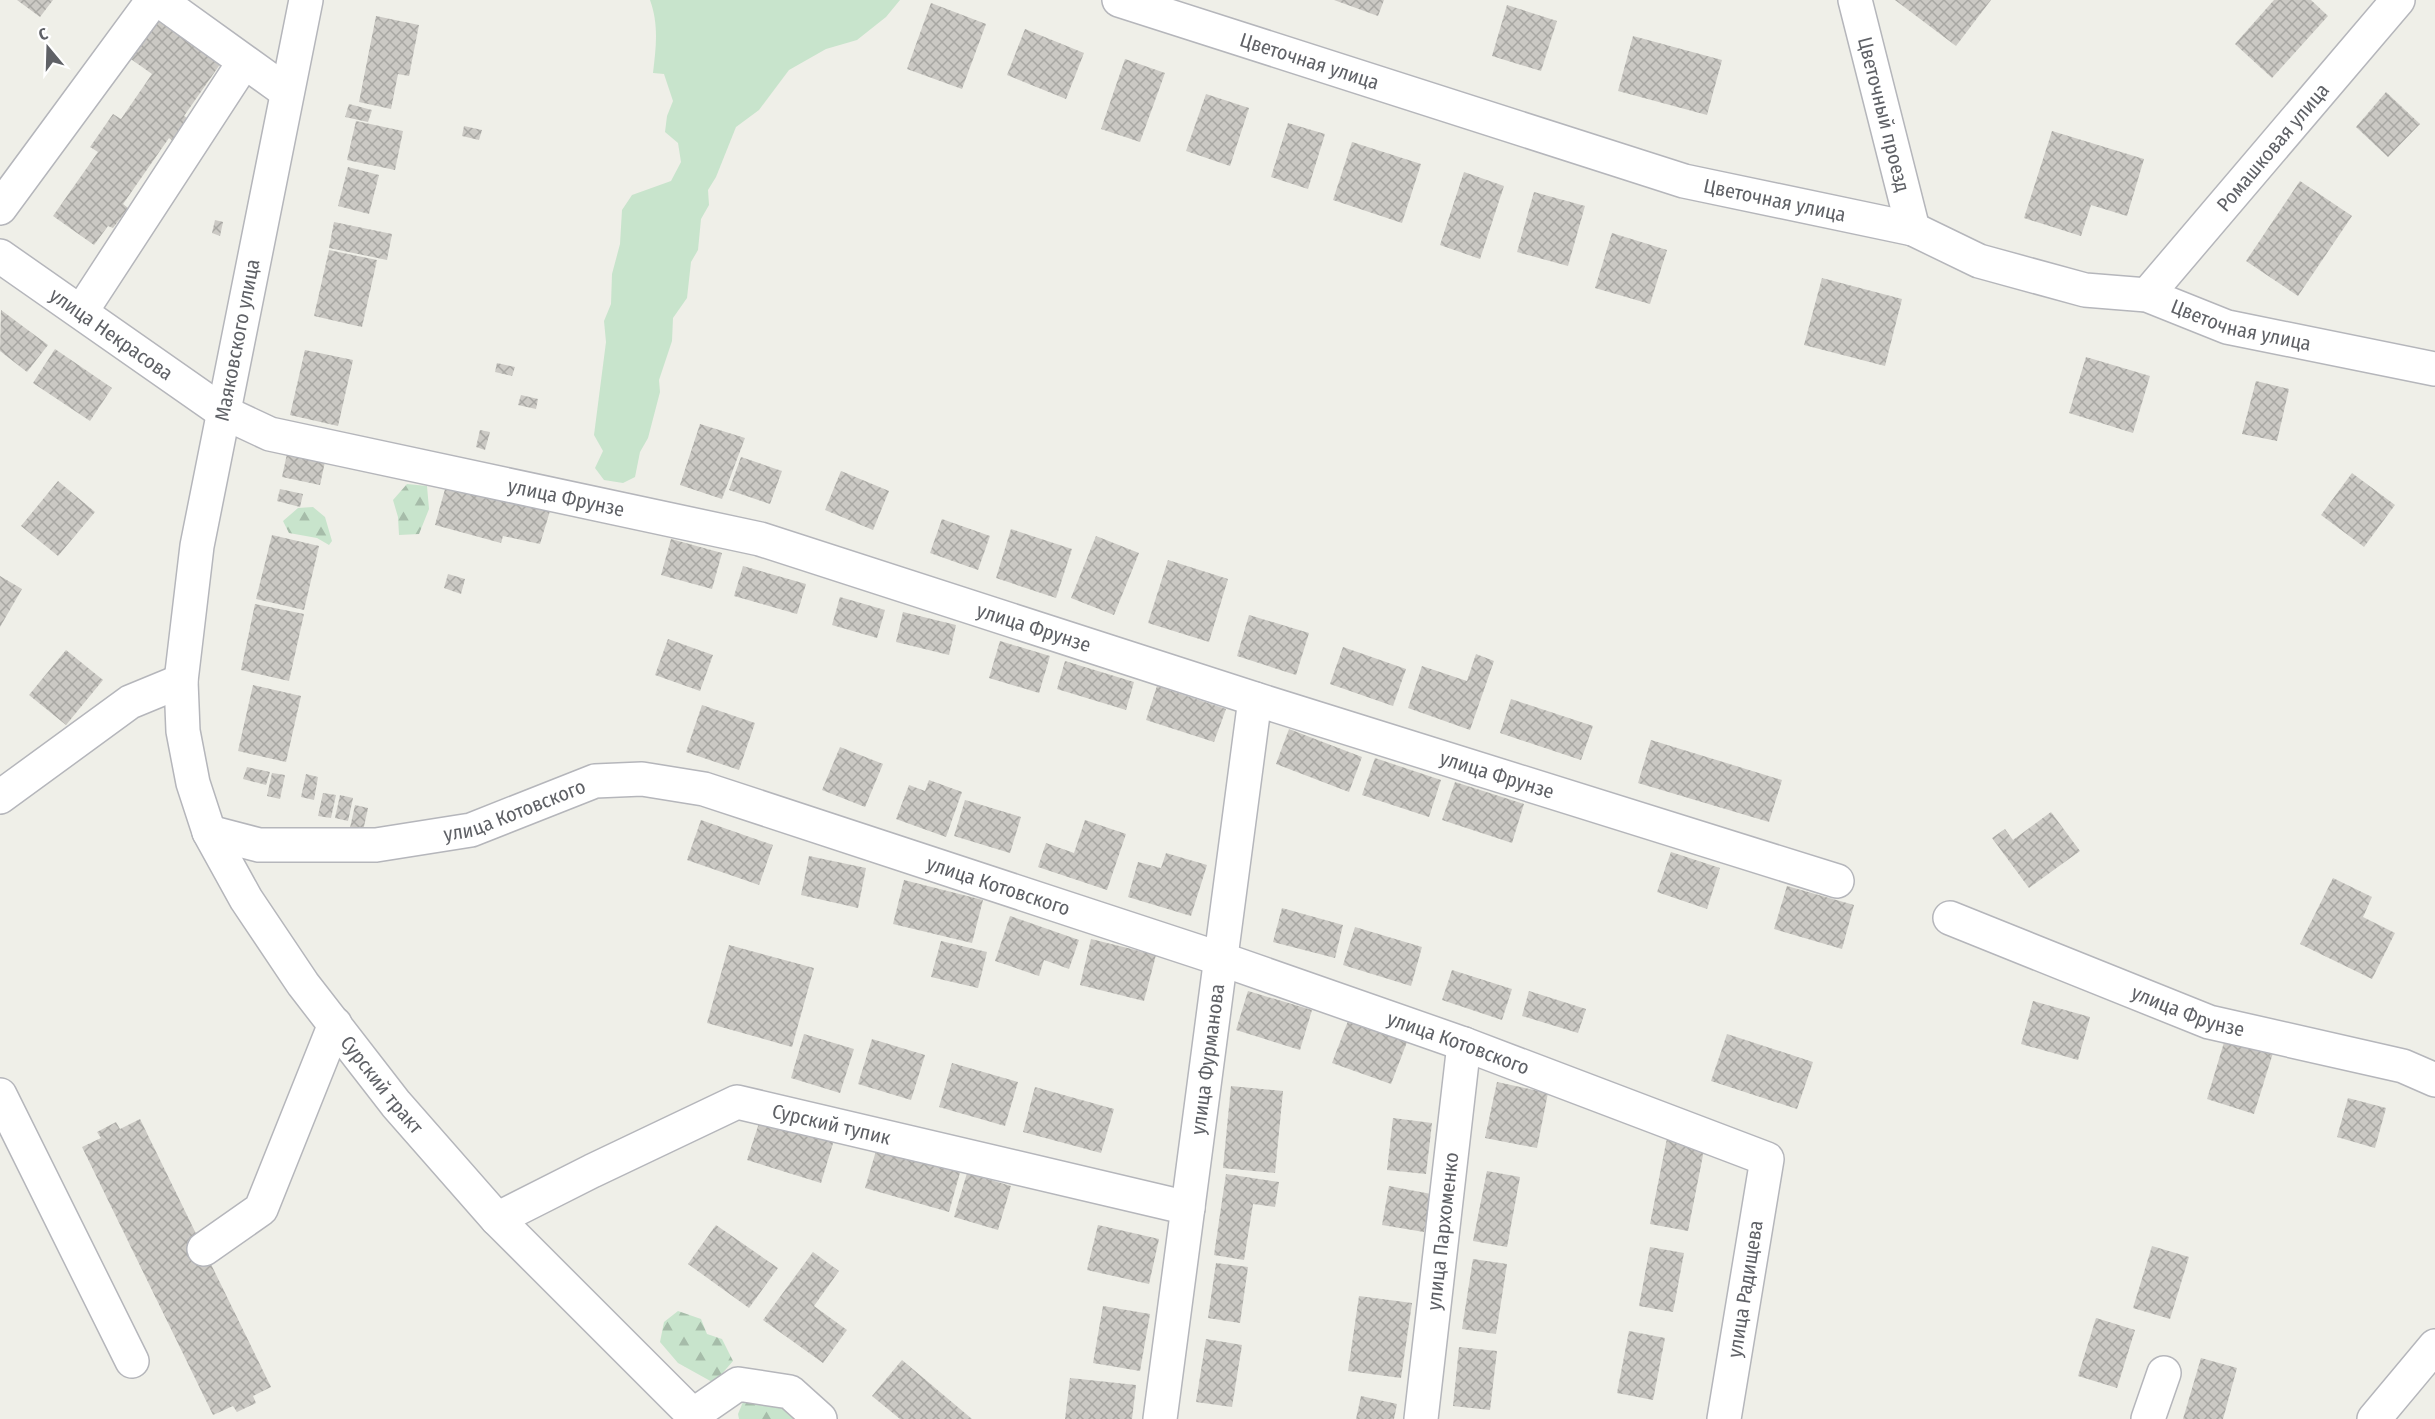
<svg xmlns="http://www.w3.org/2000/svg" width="2435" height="1419" font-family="'Fira Sans Condensed',sans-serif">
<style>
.green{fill:#c8e4cc}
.forest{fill:url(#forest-firs)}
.building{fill:url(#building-cross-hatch)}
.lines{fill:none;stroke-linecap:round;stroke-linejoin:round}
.minor-casing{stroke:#b5b6bb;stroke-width:36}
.minor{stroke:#fff;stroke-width:33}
.labels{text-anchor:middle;stroke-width:4.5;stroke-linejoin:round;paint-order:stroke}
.street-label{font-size:20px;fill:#5f6166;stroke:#fff}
</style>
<defs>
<pattern id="forest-firs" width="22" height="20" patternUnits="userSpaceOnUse" patternTransform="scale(1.5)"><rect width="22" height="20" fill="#c8e4cc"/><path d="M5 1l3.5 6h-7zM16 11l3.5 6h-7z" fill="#a6bca9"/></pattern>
<pattern id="building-cross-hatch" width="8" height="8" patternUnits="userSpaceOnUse" patternTransform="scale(1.5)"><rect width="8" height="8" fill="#cbc9c4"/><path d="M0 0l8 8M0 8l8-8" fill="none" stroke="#a8a7a3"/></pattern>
</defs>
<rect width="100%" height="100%" fill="#efefe8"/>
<path class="green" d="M 650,0 L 900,0 L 886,17 L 857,40 L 826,49 L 789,70 L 759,110 L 736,127 L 716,177 L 708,190 L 709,205 L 701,219 L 698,250 L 691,262 L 687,298 L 673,318 L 672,341 L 659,380 L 660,392 L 648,438 L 640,452 L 635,477 L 623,483 L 604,480 L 595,468 L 603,451 L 594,435 L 606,342 L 604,321 L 611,304 L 612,274 L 620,244 L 622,210 L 632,195 L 671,181 L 681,162 L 678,143 L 665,132 L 667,116 L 673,101 L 664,74 L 653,73 C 656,47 659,25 650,0 Z"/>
<g class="forest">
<path d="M 407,484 L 427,486 L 429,509 L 419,534 L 399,535 L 398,517 L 393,500 Z"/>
<path d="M 313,507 L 325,517 L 332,541 L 329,545 L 317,538 L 289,533 L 283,521 L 298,508 Z"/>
<path d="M 678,1311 L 701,1319 L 707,1334 L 722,1339 L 733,1361 L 714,1383 L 678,1363 L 660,1342 L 664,1322 Z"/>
<path d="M 745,1397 L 791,1406 L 803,1419 L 739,1419 L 738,1414 Z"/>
</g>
<g class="building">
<path d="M 17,0 L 53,0 L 40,17 Z"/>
<path d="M 1334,0 L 1384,0 L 1378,16 Z"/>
<path d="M 1895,0 L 1991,0 L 1956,46 Z"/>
<path d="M 2274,0 L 2311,0 L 2328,16 L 2272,78 L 2235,44 Z"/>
<path d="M 931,3 L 986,24 L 962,89 L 907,69 Z"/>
<path d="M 1507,5 L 1557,21 L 1541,71 L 1492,56 Z"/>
<path d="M 376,16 L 419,25 L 409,76 L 398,74 L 391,109 L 359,102 Z"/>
<path d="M 155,17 L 221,63 L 184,116 L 190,120 L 174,142 L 169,138 L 123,204 L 128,208 L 113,228 L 108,226 L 94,245 L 53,216 L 98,152 L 90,147 L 113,114 L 121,119 L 152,74 L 128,57 Z"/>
<path d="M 1025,29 L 1084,53 L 1066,99 L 1007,75 Z"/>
<path d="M 1633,36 L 1722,60 L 1707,115 L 1618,91 Z"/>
<path d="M 1125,59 L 1165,73 L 1140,142 L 1101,129 Z"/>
<path d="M 2386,92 L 2420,124 L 2388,157 L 2356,127 Z"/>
<path d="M 1206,94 L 1249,108 L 1230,166 L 1186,151 Z"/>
<path d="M 349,104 L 372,110 L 368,122 L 345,117 Z"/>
<path d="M 356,121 L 403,131 L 395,170 L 347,160 Z"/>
<path d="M 1288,123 L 1325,134 L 1308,189 L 1271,177 Z"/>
<path d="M 464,126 L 482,130 L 479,140 L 462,136 Z"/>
<path d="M 2052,131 L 2144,159 L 2127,216 L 2091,205 L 2081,236 L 2024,218 Z"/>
<path d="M 1352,142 L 1421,164 L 1402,223 L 1333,200 Z"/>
<path d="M 348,167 L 379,175 L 369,214 L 338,206 Z"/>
<path d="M 1464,172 L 1504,186 L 1480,259 L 1440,245 Z"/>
<path d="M 2300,181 L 2352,216 L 2298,296 L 2246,261 Z"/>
<path d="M 1534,192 L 1585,206 L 1568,266 L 1517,252 Z"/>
<path d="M 215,220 L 223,222 L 220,236 L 212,233 Z"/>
<path d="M 334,222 L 392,234 L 387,260 L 329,248 Z"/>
<path d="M 1612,233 L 1667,250 L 1650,304 L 1595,288 Z"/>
<path d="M 329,250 L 377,260 L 362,327 L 314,316 Z"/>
<path d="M 1822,278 L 1902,299 L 1885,366 L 1804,345 Z"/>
<path d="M 1,310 L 48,345 L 27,372 L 0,351 Z"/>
<path d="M 55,349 L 112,388 L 90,421 L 33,383 Z"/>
<path d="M 305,350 L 353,360 L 338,426 L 290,415 Z"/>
<path d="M 2086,357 L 2150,376 L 2133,433 L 2069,413 Z"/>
<path d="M 497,363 L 515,367 L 512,376 L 495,372 Z"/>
<path d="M 2256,381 L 2289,389 L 2277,441 L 2242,434 Z"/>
<path d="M 521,395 L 538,399 L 536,409 L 518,405 Z"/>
<path d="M 700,424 L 745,438 L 722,499 L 680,485 Z"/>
<path d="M 480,430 L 490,432 L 485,450 L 476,447 Z"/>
<path d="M 288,449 L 326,457 L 320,485 L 282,477 Z"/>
<path d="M 741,457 L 782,471 L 770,504 L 729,490 Z"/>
<path d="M 841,471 L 889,491 L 873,530 L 825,510 Z"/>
<path d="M 2352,473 L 2395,505 L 2364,547 L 2321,515 Z"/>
<path d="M 58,481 L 95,512 L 58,556 L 21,526 Z"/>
<path d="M 447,482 L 550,511 L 540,544 L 503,536 L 501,543 L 435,525 Z"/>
<path d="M 280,489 L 303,494 L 300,507 L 277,501 Z"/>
<path d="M 942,519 L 990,536 L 978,570 L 930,553 Z"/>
<path d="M 1011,529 L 1072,549 L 1056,598 L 996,578 Z"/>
<path d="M 272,535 L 319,546 L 304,610 L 256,599 Z"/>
<path d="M 1096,536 L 1139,553 L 1114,615 L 1071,598 Z"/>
<path d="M 671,539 L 722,553 L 712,589 L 661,575 Z"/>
<path d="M 1168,560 L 1228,579 L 1209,642 L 1148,623 Z"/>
<path d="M 743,566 L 806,584 L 797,614 L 734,596 Z"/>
<path d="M 448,574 L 465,579 L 461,594 L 444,588 Z"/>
<path d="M 0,576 L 22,589 L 0,627 Z"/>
<path d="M 840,597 L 885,610 L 877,638 L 832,625 Z"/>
<path d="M 255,604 L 304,614 L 289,681 L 241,670 Z"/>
<path d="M 903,612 L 956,625 L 949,655 L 896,642 Z"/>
<path d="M 1249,615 L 1309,633 L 1296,675 L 1237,656 Z"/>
<path d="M 668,639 L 713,655 L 700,691 L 655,675 Z"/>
<path d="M 1000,641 L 1050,656 L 1039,693 L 989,678 Z"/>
<path d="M 1343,647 L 1406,669 L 1393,706 L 1330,684 Z"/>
<path d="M 66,650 L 103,680 L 66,725 L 29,695 Z"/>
<path d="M 1476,654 L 1494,661 L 1470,730 L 1408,708 L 1422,666 L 1467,681 Z"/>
<path d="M 1065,661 L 1134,682 L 1126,710 L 1057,689 Z"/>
<path d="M 253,685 L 301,696 L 286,762 L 238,751 Z"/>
<path d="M 1157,686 L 1226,709 L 1214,742 L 1146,720 Z"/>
<path d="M 1511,699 L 1593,726 L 1581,760 L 1500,733 Z"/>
<path d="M 702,705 L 755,723 L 739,770 L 686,752 Z"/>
<path d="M 1289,729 L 1362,757 L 1349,792 L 1276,764 Z"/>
<path d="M 1651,740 L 1782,780 L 1769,822 L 1638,783 Z"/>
<path d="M 840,747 L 883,764 L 865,807 L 822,790 Z"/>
<path d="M 1375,758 L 1441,780 L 1429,817 L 1362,795 Z"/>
<path d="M 247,767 L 270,772 L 266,785 L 243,779 Z"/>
<path d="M 272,773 L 285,775 L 280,799 L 267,796 Z"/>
<path d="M 306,774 L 318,777 L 314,800 L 301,797 Z"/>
<path d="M 929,780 L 962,792 L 946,837 L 896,819 L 909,785 L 925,791 Z"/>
<path d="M 1455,782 L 1524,804 L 1512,843 L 1442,820 Z"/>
<path d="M 323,793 L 336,795 L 331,818 L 318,816 Z"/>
<path d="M 340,795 L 353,798 L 348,821 L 335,818 Z"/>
<path d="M 965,800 L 1021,817 L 1010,853 L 954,836 Z"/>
<path d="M 355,805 L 368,808 L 363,831 L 350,828 Z"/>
<path d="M 2051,812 L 2080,851 L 2029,888 L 1992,838 L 2005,829 L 2013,840 Z"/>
<path d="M 701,820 L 773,845 L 759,885 L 687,860 Z"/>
<path d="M 1085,820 L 1126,834 L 1107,890 L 1038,867 L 1046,843 L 1074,853 Z"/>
<path d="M 1671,852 L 1720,868 L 1707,909 L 1657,892 Z"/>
<path d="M 1166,853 L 1207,865 L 1191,916 L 1128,897 L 1138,862 L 1161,868 Z"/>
<path d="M 809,856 L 866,868 L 858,908 L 801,895 Z"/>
<path d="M 2333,878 L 2372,897 L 2363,917 L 2395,933 L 2372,979 L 2300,944 Z"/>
<path d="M 904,880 L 983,900 L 972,943 L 893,924 Z"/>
<path d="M 1787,886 L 1854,905 L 1842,949 L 1774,929 Z"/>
<path d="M 1282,908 L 1343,925 L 1335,958 L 1273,942 Z"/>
<path d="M 1010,916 L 1079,940 L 1069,969 L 1044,960 L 1039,976 L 995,961 Z"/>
<path d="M 1355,927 L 1422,947 L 1411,986 L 1343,965 Z"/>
<path d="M 1091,939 L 1156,955 L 1144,1001 L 1080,985 Z"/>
<path d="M 941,941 L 987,952 L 978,988 L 931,977 Z"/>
<path d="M 729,945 L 814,968 L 792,1047 L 707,1023 Z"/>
<path d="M 1452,970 L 1512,989 L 1502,1020 L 1442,1000 Z"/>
<path d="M 1248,991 L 1312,1010 L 1300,1050 L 1236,1030 Z"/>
<path d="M 1529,991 L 1586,1009 L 1578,1033 L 1522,1016 Z"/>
<path d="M 2033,1001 L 2090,1017 L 2078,1060 L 2021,1044 Z"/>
<path d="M 1348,1021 L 1407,1042 L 1391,1084 L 1332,1063 Z"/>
<path d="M 804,1034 L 854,1049 L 840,1093 L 791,1078 Z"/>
<path d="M 1727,1034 L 1813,1062 L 1797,1109 L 1711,1081 Z"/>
<path d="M 872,1039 L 925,1055 L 911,1100 L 858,1084 Z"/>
<path d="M 2225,1039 L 2273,1053 L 2254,1114 L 2207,1099 Z"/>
<path d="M 952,1063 L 1018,1082 L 1005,1126 L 939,1107 Z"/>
<path d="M 1497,1082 L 1548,1093 L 1537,1148 L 1485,1138 Z"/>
<path d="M 1231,1086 L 1283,1091 L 1275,1173 L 1223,1168 Z"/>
<path d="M 1035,1087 L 1114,1109 L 1101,1153 L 1023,1132 Z"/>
<path d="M 2348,1098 L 2386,1108 L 2375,1148 L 2337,1137 Z"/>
<path d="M 761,1117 L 834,1140 L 821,1183 L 747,1160 Z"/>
<path d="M 1393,1118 L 1432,1123 L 1426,1174 L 1387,1170 Z"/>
<path d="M 140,1119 L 271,1387 L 253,1396 L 256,1403 L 237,1412 L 233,1406 L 213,1415 L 82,1147 L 101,1138 L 97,1132 L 116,1122 L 120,1129 Z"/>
<path d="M 1667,1138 L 1705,1145 L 1688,1231 L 1650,1224 Z"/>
<path d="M 878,1144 L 961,1169 L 949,1212 L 865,1188 Z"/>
<path d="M 1487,1171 L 1520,1177 L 1507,1247 L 1473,1241 Z"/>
<path d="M 967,1173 L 1011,1186 L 998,1230 L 954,1217 Z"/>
<path d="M 1226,1174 L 1279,1182 L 1275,1207 L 1253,1204 L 1244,1260 L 1214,1255 Z"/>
<path d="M 1389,1186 L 1431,1194 L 1424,1232 L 1382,1225 Z"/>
<path d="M 716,1225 L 778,1268 L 749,1308 L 688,1264 Z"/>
<path d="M 1098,1225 L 1159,1239 L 1149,1284 L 1087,1270 Z"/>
<path d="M 2152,1246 L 2189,1257 L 2170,1319 L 2133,1308 Z"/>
<path d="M 1650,1247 L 1684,1253 L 1673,1312 L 1639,1306 Z"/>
<path d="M 813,1252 L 839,1271 L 814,1306 L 847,1330 L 823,1363 L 763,1320 Z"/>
<path d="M 1473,1259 L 1507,1264 L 1496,1334 L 1462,1329 Z"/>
<path d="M 1216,1263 L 1248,1267 L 1240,1323 L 1208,1318 Z"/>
<path d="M 1359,1296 L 1412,1303 L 1401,1378 L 1348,1371 Z"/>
<path d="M 1103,1306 L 1150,1314 L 1140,1371 L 1093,1363 Z"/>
<path d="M 2096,1318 L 2135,1330 L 2117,1388 L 2078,1376 Z"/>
<path d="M 1629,1331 L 1665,1338 L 1653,1400 L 1617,1393 Z"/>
<path d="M 1206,1339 L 1242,1345 L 1232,1407 L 1196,1402 Z"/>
<path d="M 1459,1347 L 1497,1351 L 1490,1410 L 1453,1406 Z"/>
<path d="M 2201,1358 L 2237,1368 L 2223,1419 L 2183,1419 Z"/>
<path d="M 902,1360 L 972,1419 L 900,1419 L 872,1396 Z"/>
<path d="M 1070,1378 L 1136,1385 L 1132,1419 L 1065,1419 Z"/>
<path d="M 1361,1396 L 1397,1404 L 1394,1419 L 1356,1419 Z"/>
</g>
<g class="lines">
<g class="minor-casing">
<g id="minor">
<path d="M 159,0 L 287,92"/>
<path id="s1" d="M 306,0 L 197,546 L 181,681 L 183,731 L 193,783 L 209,832 L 246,899 L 303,984 L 396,1104 L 497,1219 L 697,1419"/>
<path id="s2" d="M 1119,0 L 1684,181 L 1913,229 L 1979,261 L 2085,290 L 2147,295 L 2227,327 L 2435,369"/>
<path id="s3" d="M 1855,0 L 1913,229"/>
<path d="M 0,208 L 153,0"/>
<path id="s4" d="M 0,256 L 223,412 L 270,434 L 760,539 L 1255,699 L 1837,881"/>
<path id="s5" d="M 2147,295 L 2398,0"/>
<path d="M 81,312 L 244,62"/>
<path d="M 0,797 L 130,702 L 181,681"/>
<path id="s6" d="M 209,832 L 259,845 L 376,845 L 471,830 L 595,781 L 642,779 L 704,789 L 1221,959 L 1464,1044 L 1767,1159 L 1724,1419"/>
<path id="s7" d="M 1950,918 L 2209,1022 L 2403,1066 L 2435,1080"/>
<path d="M 0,1095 L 132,1361"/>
<path id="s8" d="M 497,1219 L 592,1171 L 737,1102 L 1188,1208"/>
<path d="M 204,1249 L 261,1209 L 335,1024"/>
<path d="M 693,1415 L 738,1384 L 790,1392 L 820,1419"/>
<path id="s9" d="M 1160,1419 L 1255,699"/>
<path id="s10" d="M 1421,1419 L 1464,1044"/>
<path d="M 2148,1419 L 2164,1373"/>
<path d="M 2374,1419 L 2435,1346"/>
</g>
</g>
<use href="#minor" class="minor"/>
</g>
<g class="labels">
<g class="street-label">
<text dy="7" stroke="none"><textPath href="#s2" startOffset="200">Цветочная улица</textPath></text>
<text dy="7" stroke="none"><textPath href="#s3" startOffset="118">Цветочный проезд</textPath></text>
<text dy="7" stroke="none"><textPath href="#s5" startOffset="194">Ромашковая улица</textPath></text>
<text dy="7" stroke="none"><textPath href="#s2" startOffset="686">Цветочная улица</textPath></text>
<text dy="7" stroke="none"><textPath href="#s2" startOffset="1172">Цветочная улица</textPath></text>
<text dy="7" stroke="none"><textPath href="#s4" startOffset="136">улица Некрасова</textPath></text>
<text transform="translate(237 340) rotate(-79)" y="7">Маяковского улица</text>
<text dy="7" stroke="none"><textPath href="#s4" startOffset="627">улица Фрунзе</textPath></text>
<text dy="7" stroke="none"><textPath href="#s4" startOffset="1113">улица Фрунзе</textPath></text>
<text dy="7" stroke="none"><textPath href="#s4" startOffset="1599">улица Фрунзе</textPath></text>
<text dy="7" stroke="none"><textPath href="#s6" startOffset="312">улица Котовского</textPath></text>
<text dy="7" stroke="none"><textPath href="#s6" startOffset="818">улица Котовского</textPath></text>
<text dy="7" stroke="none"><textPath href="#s7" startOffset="256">улица Фрунзе</textPath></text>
<text dy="7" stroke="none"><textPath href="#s6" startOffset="1304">улица Котовского</textPath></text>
<text dy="7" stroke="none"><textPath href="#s9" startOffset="363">улица Фурманова</textPath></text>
<text dy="7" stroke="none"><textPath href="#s1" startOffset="1154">Сурский тракт</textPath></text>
<text dy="7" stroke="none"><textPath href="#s8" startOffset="364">Сурский тупик</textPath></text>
<text dy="7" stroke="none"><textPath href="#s10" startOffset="189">улица Пархоменко</textPath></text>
<text transform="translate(1745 1289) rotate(-81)" y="7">улица Радищева</text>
</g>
</g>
<g transform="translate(48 48) rotate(341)" stroke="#ffffff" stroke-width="4.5" paint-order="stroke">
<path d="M0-4.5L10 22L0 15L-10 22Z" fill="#5f6166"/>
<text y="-9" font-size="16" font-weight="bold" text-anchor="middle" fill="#5f6166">С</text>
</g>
</svg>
